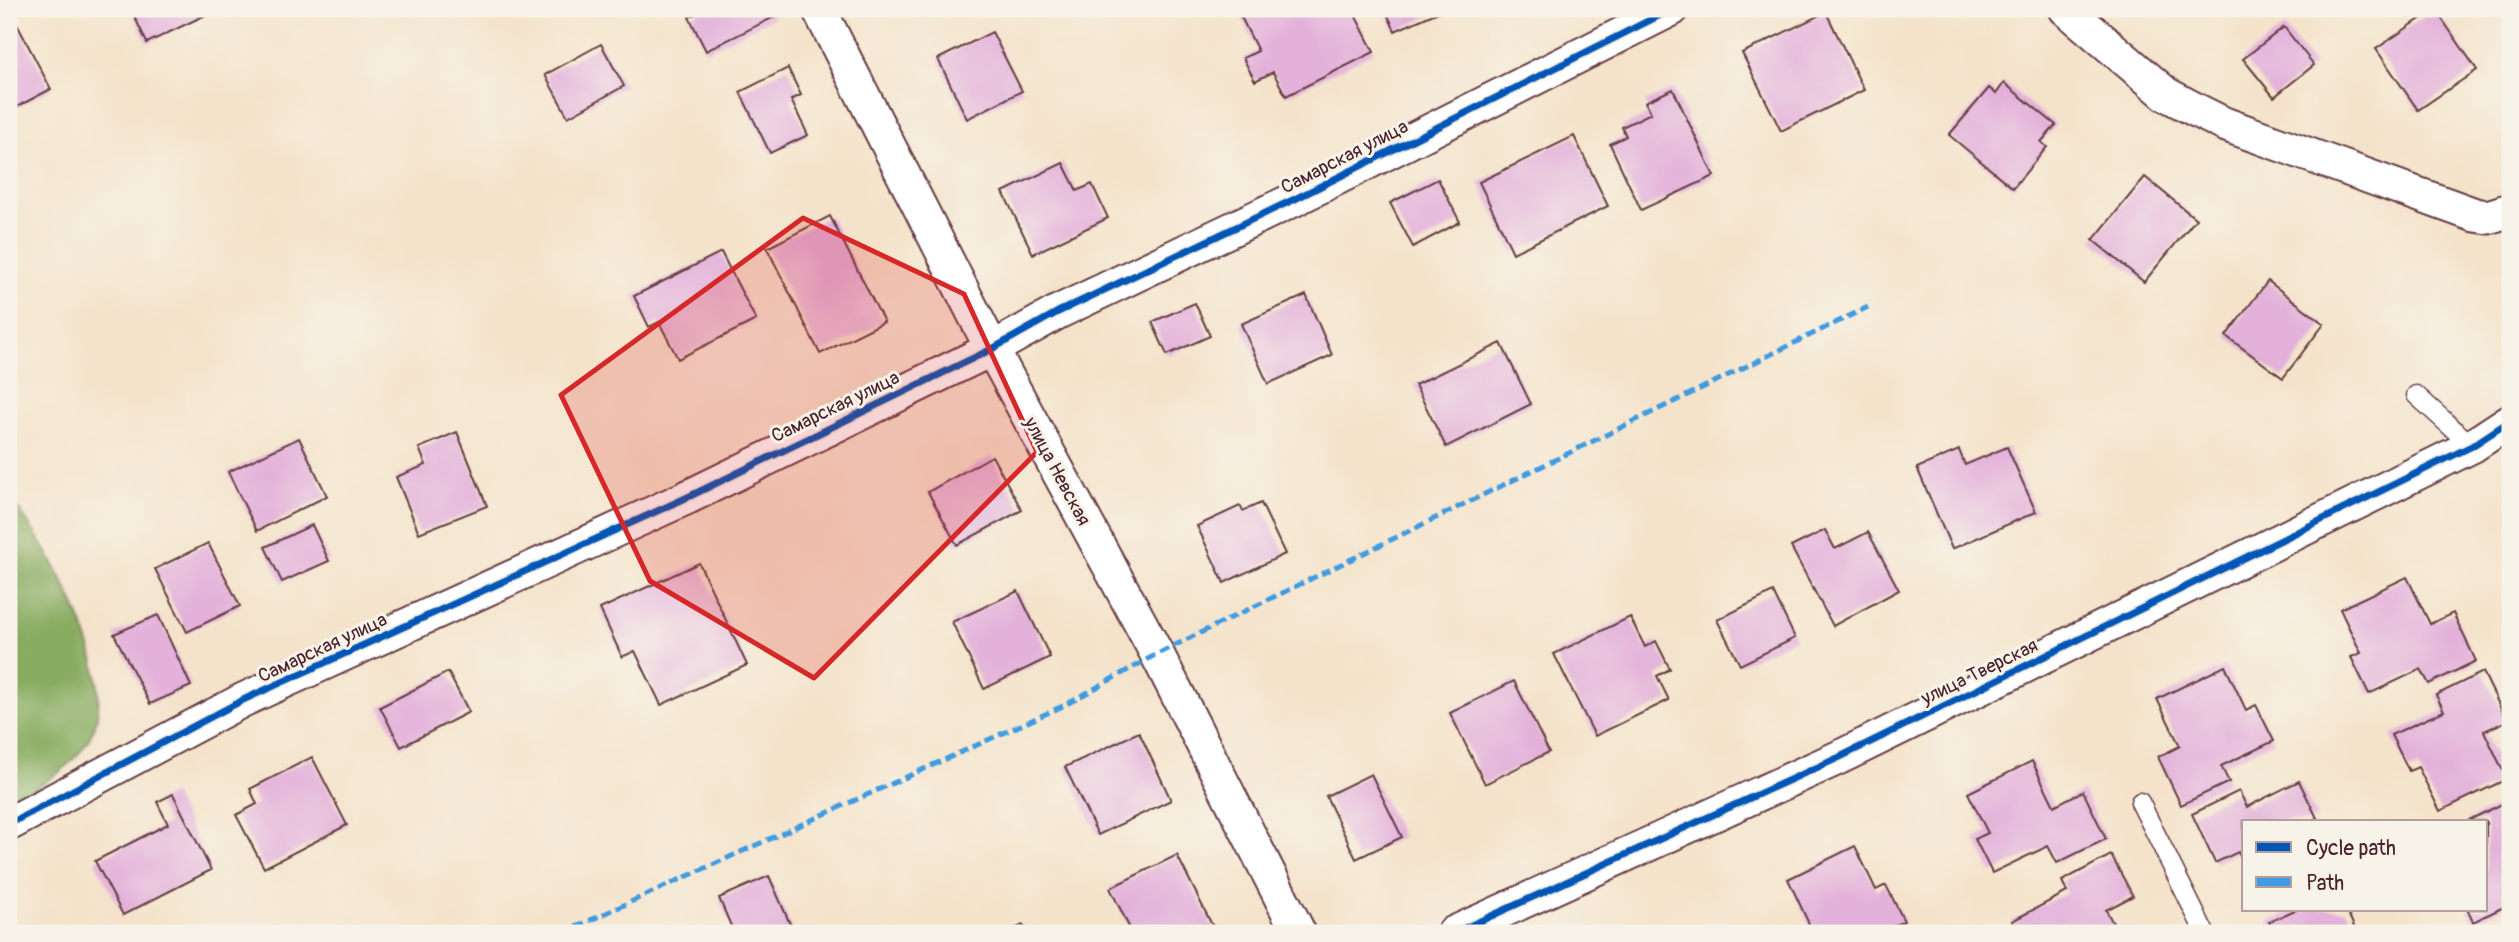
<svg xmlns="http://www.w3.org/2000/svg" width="2519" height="942" font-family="Pangolin,sans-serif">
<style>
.forest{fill:#88ac60;stroke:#696646;stroke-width:2}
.building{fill:#e3b1da}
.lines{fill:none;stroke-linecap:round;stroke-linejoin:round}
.service-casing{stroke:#643c43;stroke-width:21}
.minor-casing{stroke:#643c43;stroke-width:37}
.service{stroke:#fff;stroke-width:18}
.minor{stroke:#fff;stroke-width:33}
.quiet{stroke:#409be1;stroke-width:5;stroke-dasharray:10 5;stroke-linecap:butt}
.cycleway-casing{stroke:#f7f3e8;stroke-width:11}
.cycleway{stroke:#0057b8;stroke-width:7}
.marked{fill:#d62828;fill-opacity:0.2;stroke:#d62828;stroke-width:5;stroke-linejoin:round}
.labels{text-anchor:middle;stroke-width:6;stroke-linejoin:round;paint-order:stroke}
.street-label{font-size:19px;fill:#4a1f2b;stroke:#f7f3e8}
</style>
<rect width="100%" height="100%" fill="#f7f3e8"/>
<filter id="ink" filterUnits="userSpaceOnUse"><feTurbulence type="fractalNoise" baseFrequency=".0143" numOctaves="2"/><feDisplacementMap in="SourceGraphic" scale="14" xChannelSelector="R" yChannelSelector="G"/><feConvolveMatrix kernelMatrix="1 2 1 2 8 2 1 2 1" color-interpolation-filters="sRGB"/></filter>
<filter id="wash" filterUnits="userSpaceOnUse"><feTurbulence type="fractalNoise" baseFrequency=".00686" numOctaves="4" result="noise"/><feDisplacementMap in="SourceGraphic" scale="28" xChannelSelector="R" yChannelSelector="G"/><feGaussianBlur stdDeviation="1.57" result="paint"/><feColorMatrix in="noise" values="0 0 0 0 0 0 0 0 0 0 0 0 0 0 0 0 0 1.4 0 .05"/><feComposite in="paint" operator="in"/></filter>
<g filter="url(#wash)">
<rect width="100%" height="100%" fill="#f4e3ca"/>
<path class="forest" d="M 9,509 L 19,510 C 56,561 128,684 85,745 C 67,772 37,787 9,802 Z"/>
<g id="blocks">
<g class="building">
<path d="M 9,9 L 51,89 L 9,111 Z"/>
<path d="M 131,9 L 218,9 L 147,43 Z"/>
<path d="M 697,9 L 769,9 L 774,17 L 706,51 L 689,17 L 699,12 Z"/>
<path d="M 1243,9 L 1352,9 L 1374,52 L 1286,96 L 1273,72 L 1255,81 L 1243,58 L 1258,51 L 1238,11 Z"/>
<path d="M 1385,9 L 1445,9 L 1395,31 Z"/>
<path d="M 2435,9 L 2477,70 L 2418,110 L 2376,49 Z"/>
<path d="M 1826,12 L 1864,90 L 1781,131 L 1742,53 Z"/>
<path d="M 2284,27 L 2314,65 L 2274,97 L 2243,59 Z"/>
<path d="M 992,32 L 1022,91 L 967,119 L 938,59 Z"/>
<path d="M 601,44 L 624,86 L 568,117 L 545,75 Z"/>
<path d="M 788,68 L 801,95 L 791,100 L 808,135 L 770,153 L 740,92 Z"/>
<path d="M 2004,83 L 2056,125 L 2041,142 L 2047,147 L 2013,188 L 1949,135 L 1989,88 L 1996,94 Z"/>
<path d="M 1673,89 L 1714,176 L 1641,210 L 1610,144 L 1626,136 L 1622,127 L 1651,113 L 1645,102 Z"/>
<path d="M 1574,136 L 1608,206 L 1513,253 L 1479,182 Z"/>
<path d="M 1063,163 L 1077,191 L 1092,184 L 1108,218 L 1033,254 L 1003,192 Z"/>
<path d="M 2145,177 L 2196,219 L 2144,282 L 2093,240 Z"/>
<path d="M 1438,179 L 1460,222 L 1413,247 L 1390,203 Z"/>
<path d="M 830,216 L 884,322 L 820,354 L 767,248 Z"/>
<path d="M 721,252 L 756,320 L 678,359 L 659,322 L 649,327 L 634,296 Z"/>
<path d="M 2268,281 L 2324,324 L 2283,378 L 2226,336 Z"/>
<path d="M 1306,295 L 1332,355 L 1268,384 L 1241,324 Z"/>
<path d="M 1195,303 L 1210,336 L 1167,355 L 1152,322 Z"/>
<path d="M 1501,343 L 1531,404 L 1446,447 L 1415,385 Z"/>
<path d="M 457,432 L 487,506 L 419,533 L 396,477 L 426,465 L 419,448 Z"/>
<path d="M 299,438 L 327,496 L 257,531 L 228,472 Z"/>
<path d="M 2007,447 L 2036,512 L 1952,549 L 1917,468 L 1959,450 L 1965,465 Z"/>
<path d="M 992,456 L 1022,510 L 957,545 L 928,492 Z"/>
<path d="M 1261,503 L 1285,554 L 1224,583 L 1197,526 L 1240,506 L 1243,511 Z"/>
<path d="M 312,525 L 329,561 L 282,582 L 265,547 Z"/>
<path d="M 1825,530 L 1835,549 L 1868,532 L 1899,590 L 1833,626 L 1791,547 Z"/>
<path d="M 208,543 L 240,606 L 187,632 L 155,569 Z"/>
<path d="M 699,563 L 747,665 L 661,705 L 635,651 L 622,657 L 600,609 Z"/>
<path d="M 2407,577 L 2430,624 L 2453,613 L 2476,661 L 2429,684 L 2421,669 L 2369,694 L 2351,657 L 2361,653 L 2340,609 Z"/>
<path d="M 1018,591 L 1050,657 L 984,689 L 952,622 Z"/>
<path d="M 1773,592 L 1795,638 L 1740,665 L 1717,620 Z"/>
<path d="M 158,615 L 191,686 L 150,704 L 114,634 Z"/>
<path d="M 1630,617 L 1645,647 L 1656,641 L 1670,669 L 1657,676 L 1669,700 L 1595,736 L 1554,654 Z"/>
<path d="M 2225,666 L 2246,710 L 2256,705 L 2274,741 L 2221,766 L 2229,782 L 2181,805 L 2158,757 L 2180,746 L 2157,699 Z"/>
<path d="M 448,672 L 469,712 L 401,747 L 380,707 Z"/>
<path d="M 2483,672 L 2507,721 L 2484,731 L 2507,779 L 2440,811 L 2418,767 L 2409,771 L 2391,735 L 2444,711 L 2436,695 Z"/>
<path d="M 1514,681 L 1549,752 L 1485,784 L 1450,713 Z"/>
<path d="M 1139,732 L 1171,800 L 1098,835 L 1065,767 Z"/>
<path d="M 312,757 L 347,825 L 264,868 L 236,815 L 257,804 L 250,789 Z"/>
<path d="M 2032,761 L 2054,806 L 2083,791 L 2106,839 L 2057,863 L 2048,846 L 1992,873 L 1975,839 L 1988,833 L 1968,793 Z"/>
<path d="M 1371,774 L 1402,837 L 1356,859 L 1326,796 Z"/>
<path d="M 2299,781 L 2317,818 L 2310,821 L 2244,821 L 2244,864 L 2238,852 L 2215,863 L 2192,814 L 2239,791 L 2247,807 Z"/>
<path d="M 173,794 L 211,870 L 123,915 L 95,861 L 168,824 L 157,802 Z"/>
<path d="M 2510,800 L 2510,904 L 2473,922 L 2467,909 L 2486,909 L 2486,821 L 2467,821 Z"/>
<path d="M 1855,846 L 1876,890 L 1886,885 L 1904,921 L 1878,933 L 1795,933 L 1810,926 L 1788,879 Z"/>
<path d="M 1177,855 L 1216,933 L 1132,933 L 1110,888 Z"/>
<path d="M 2111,855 L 2133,896 L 2106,910 L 2118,933 L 2018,933 L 2012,921 L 2067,892 L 2062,881 Z"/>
<path d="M 769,876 L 794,933 L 734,933 L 719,898 Z"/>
<path d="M 2297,909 L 2346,909 L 2357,933 L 2275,933 L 2269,922 Z"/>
<path d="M 1023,925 L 1027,933 L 1006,933 Z"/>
</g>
</g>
</g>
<g filter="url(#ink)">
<use href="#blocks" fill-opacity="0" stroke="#643c43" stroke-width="2"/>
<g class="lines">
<g class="service-casing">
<g id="service">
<path d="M 2416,395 L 2472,446"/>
<path d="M 2140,802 L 2205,933"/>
</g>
</g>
<g class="minor-casing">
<g id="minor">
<path d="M 819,9 L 992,349 L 1157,654 L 1299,933"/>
<path d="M 2066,9 L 2166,94 L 2194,109 L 2224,124 L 2475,215 L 2488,217 L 2510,210"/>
<path d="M 9,824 L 243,700 L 688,497 L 992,349 L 1058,312 L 1295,199 L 1672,9"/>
<path d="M 1454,933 L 1840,757 L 2472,446 L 2510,421"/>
</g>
</g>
<use href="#service" class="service"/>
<use href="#minor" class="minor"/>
<path class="quiet" d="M 562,933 L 1063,706 L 1157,654 L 1868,307"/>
<g class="cycleway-casing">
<g id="cycleway">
<path d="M 9,824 L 243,700 L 688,497 L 992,349 L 1058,312 L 1295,199 L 1672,9"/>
<path d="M 1454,933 L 1840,757 L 2472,446 L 2510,421"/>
</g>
</g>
<use href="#cycleway" class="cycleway"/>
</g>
</g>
<path class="marked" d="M 803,218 L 964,294 L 1037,452 L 814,678 L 650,581 L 561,395 Z"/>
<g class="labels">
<g class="street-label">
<text transform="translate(1344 156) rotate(-27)" y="7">Самарская улица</text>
<text transform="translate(835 406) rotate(-26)" y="7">Самарская улица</text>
<text transform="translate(1058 471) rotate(62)" y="7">улица Невская</text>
<text transform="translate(322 647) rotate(-25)" y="7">Самарская улица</text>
<text transform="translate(1979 671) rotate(-26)" y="7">улица Тверская</text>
</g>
</g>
<rect width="2519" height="942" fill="none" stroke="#f7f3e8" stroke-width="35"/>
<rect x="2242" y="820" width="245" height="91" fill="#f7f3e8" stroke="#b29e9c" stroke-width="2"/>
<rect x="2256" y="842" width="35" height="10" fill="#0057b8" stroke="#b29e9c" stroke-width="2"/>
<text x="2306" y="855" font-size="21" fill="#4a1f2b">Cycle path</text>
<rect x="2256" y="877" width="35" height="10" fill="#409be1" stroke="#b29e9c" stroke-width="2"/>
<text x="2306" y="890" font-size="21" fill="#4a1f2b">Path</text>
</svg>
